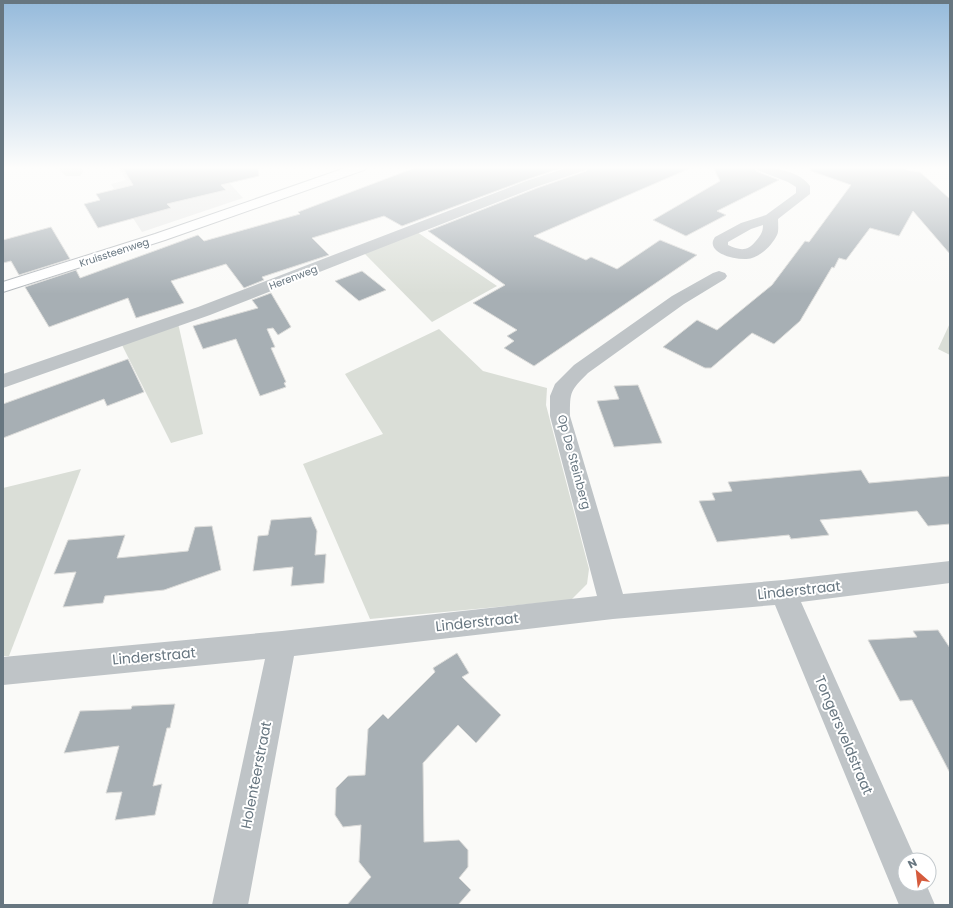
<svg xmlns="http://www.w3.org/2000/svg" width="953" height="908" font-family="Poppins,sans-serif">
<style>
.built{fill:#e8e9e8}
.green{fill:#daded7}
.building{fill:#a7afb4;stroke:#dcdcda}
.lines{fill:none;stroke-linecap:round;stroke-linejoin:round}
.major-casing{stroke:#b3b8bc;stroke-width:2}
.minor{fill:#bfc4c7;fill-rule:evenodd}
.major{fill:#fff;fill-rule:evenodd}
.labels{text-anchor:middle;stroke-width:4;stroke-linejoin:round;paint-order:stroke}
.far-street-label{font-size:10px;fill:#677680;stroke:#fff}
.street-label{font-size:12px;fill:#677680;stroke:#fff}
.near-street-label{font-size:14px;fill:#677680;stroke:#fff}
</style>
<rect width="100%" height="100%" fill="#fafaf8"/>
<path class="built" d="M 119,167 L 215,167 L 243,198 L 142,232 L 111,184 L 126,180 Z"/>
<g class="green">
<path d="M 59,167 L 82,167 L 83,172 L 80,176 L 66,176 L 60,171 Z"/>
<path d="M 417,232 L 497,286 L 432,322 L 364,253 Z"/>
<path d="M 178,323 L 203,434 L 171,443 L 121,343 Z"/>
<path d="M 950,323 L 950,355 L 938,349 Z"/>
<path d="M 439,329 L 483,371 L 547,388 L 546,405 L 589,569 L 587,584 L 571,600 L 370,619 L 303,464 L 383,434 L 345,374 Z"/>
<path d="M 81,469 L 9,656 L 3,656 L 3,488 Z"/>
</g>
<g class="building">
<path d="M 122,167 L 258,167 L 259,176 L 221,185 L 226,190 L 167,204 L 171,208 L 98,228 L 84,204 L 100,200 L 96,194 L 133,185 Z"/>
<path d="M 417,167 L 564,167 L 526,180 L 402,226 L 384,216 L 312,238 L 329,255 L 262,277 L 264,280 L 244,288 L 226,264 L 171,281 L 184,303 L 136,318 L 128,298 L 49,327 L 25,287 L 76,270 L 80,278 L 198,235 L 204,241 L 300,214 L 298,212 Z"/>
<path d="M 589,167 L 693,167 L 534,236 L 586,260 L 591,257 L 617,269 L 660,240 L 697,255 L 534,366 L 504,348 L 514,341 L 507,336 L 517,330 L 473,303 L 505,285 L 428,231 L 537,188 L 586,171 Z"/>
<path d="M 713,167 L 754,167 L 756,171 L 779,180 L 717,211 L 726,215 L 686,236 L 653,220 L 720,181 Z"/>
<path d="M 812,168 L 904,168 L 906,170 L 920,172 L 950,199 L 950,254 L 913,211 L 899,236 L 870,228 L 846,260 L 839,258 L 834,268 L 832,267 L 800,321 L 774,344 L 752,333 L 711,368 L 705,368 L 663,347 L 697,320 L 717,330 L 772,285 L 805,241 L 809,242 L 851,185 L 811,171 Z"/>
<path d="M 51,227 L 70,259 L 19,275 L 11,261 L 3,263 L 3,240 Z"/>
<path d="M 362,271 L 386,290 L 359,301 L 335,281 Z"/>
<path d="M 271,293 L 291,327 L 278,335 L 273,328 L 267,329 L 275,347 L 271,348 L 286,382 L 284,383 L 286,387 L 260,396 L 236,339 L 203,349 L 193,326 L 258,308 L 252,300 Z"/>
<path d="M 128,359 L 144,392 L 107,406 L 104,399 L 3,438 L 3,404 Z"/>
<path d="M 638,385 L 662,443 L 614,447 L 597,401 L 619,399 L 614,386 Z"/>
<path d="M 861,470 L 869,483 L 950,476 L 950,524 L 928,526 L 917,511 L 820,520 L 829,535 L 791,539 L 789,535 L 717,542 L 699,501 L 715,500 L 712,493 L 732,491 L 728,482 Z"/>
<path d="M 311,517 L 317,531 L 315,555 L 326,554 L 324,583 L 291,586 L 293,567 L 253,571 L 258,536 L 268,535 L 271,520 Z"/>
<path d="M 212,526 L 221,570 L 164,590 L 105,596 L 103,603 L 63,607 L 76,572 L 54,574 L 68,540 L 125,535 L 117,558 L 188,551 L 195,527 Z"/>
<path d="M 938,630 L 950,648 L 950,773 L 912,700 L 900,701 L 868,640 L 917,637 L 913,631 Z"/>
<path d="M 457,653 L 469,673 L 462,677 L 501,715 L 476,743 L 458,725 L 423,763 L 424,842 L 459,840 L 468,850 L 468,867 L 459,878 L 471,890 L 458,905 L 347,905 L 371,877 L 359,862 L 361,825 L 343,827 L 335,815 L 336,788 L 348,776 L 365,775 L 368,729 L 383,714 L 388,719 L 435,672 L 433,668 Z"/>
<path d="M 175,704 L 170,728 L 167,728 L 153,786 L 162,784 L 155,815 L 115,820 L 122,792 L 106,793 L 119,746 L 64,753 L 80,711 L 131,709 L 132,706 Z"/>
</g>
<g class="lines">
<g class="major-casing">
<path id="major" d="M 348,167 L 366,167 L 364,170 L 165,240 L 3,292 L 3,282 L 155,234 Z"/>
</g>
<g class="minor">
<path d="M 569,167 L 588,167 L 586,170 L 536,187 L 210,315 L 3,388 L 3,374 L 198,307 L 526,181 Z"/>
<path d="M 755,167 C 772,167 799,170 810,186 L 810,194 L 778,219 C 778,224 779,231 777,235 C 772,245 762,255 752,258 C 741,262 703,254 715,237 L 741,223 L 766,215 L 796,193 L 796,187 L 788,182 L 757,170 ZM 763,225 C 763,233 760,236 755,242 C 747,252 739,250 728,245 L 728,242 L 751,229 Z"/>
<path d="M 719,271 L 725,273 L 727,276 L 725,279 L 684,304 L 588,373 C 570,391 570,391 570,416 L 623,594 L 783,580 L 950,561 L 950,583 L 801,602 L 916,860 L 905,860 L 905,884 L 926,884 L 935,905 L 899,905 L 775,605 L 613,619 L 294,656 L 248,905 L 212,905 L 265,659 L 3,685 L 3,657 L 282,631 L 597,596 L 550,416 L 550,396 L 555,384 L 574,365 L 672,296 L 713,273 Z"/>
</g>
<use href="#major" class="major"/>
</g>
<linearGradient id="sky" x2="0" y2="1"><stop stop-color="#95badb"/><stop offset="0.57" stop-color="#fdfdfc"/><stop offset="1" stop-color="#fdfdfc" stop-opacity="0"/></linearGradient>
<rect width="953" height="294" fill="url(#sky)"/>
<g class="labels">
<g class="far-street-label">
<text transform="translate(114 252) rotate(-18)" y="4">Kruissteenweg</text>
<text transform="translate(293 277) rotate(-21)" y="4">Herenweg</text>
</g>
<g class="street-label">
<text transform="translate(574 462) rotate(75)" y="4">Op De Steinberg</text>
</g>
<g class="near-street-label">
<text transform="translate(799 590) rotate(-6)" y="5">Linderstraat</text>
<text transform="translate(477 622) rotate(-6)" y="5">Linderstraat</text>
<text transform="translate(154 656) rotate(-5)" y="5">Linderstraat</text>
<text transform="translate(844 735) rotate(67)" y="5">Tongersveldstraat</text>
<text transform="translate(256 775) rotate(-79)" y="5">Holenteerstraat</text>
</g>
</g>
<rect width="953" height="908" fill="none" stroke="#677680" stroke-width="8"/>
<g transform="translate(917 872) rotate(332)"><circle r="19" fill="#ffffff" stroke="#c2c8cc"/>
<path d="M0-3L7 15L0 10L-7 15Z" fill="#d55b3d"/>
<text y="-6" font-size="11" font-weight="bold" text-anchor="middle" fill="#677680">N</text>
</g>
</svg>
